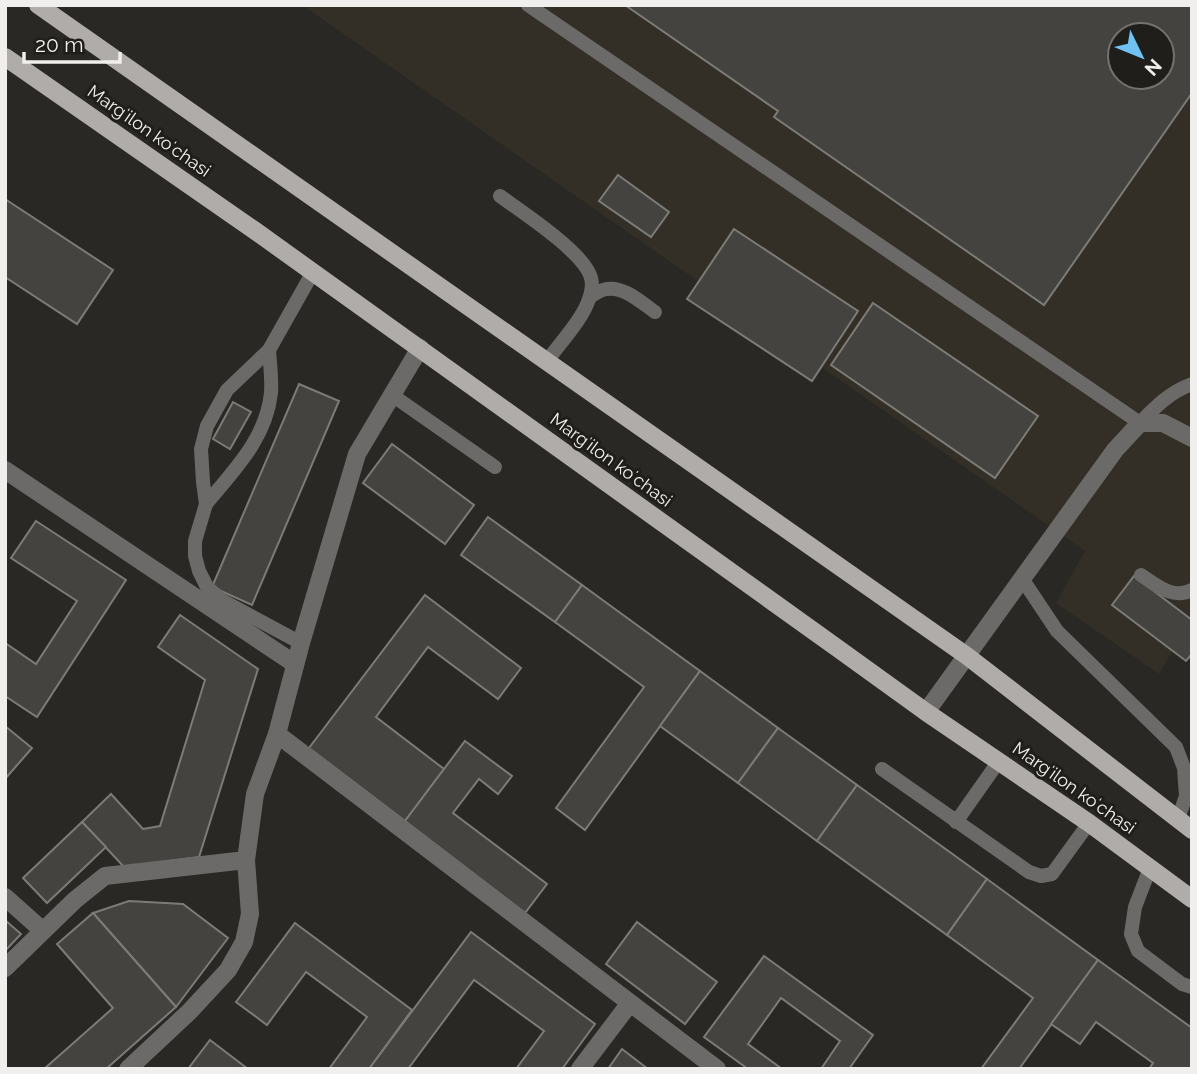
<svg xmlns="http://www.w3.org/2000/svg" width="1197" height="1074" font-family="Raleway,sans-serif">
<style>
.built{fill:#332f26;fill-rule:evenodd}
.building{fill:#44433f;stroke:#7d7b77;stroke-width:2;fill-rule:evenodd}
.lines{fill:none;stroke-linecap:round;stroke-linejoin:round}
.service{stroke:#6c6a69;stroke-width:14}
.minor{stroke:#6c6a69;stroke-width:18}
.primary{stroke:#b0acaa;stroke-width:18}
.labels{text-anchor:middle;stroke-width:6;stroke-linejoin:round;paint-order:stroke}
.street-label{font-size:18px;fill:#f0efed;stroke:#201e1b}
</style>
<rect width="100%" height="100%" fill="#292825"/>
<path class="built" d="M 302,5 L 1192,5 L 1192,662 L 1173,650 L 1159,674 L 1056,603 L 1085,551 ZM 1120,35 L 1162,35 L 1162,77 L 1120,77 Z"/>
<g class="building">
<path d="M 625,5 L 1192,5 L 1192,93 L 1044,305 L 774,117 L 778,111 ZM 1120,35 L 1162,35 L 1162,77 L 1120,77 Z"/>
<path d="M 618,175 L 669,212 L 651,237 L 599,201 Z"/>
<path d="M 5,199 L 113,270 L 77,324 L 5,277 Z"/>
<path d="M 734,229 L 858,311 L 812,381 L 687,299 Z"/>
<path d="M 873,303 L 1038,416 L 995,478 L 831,365 Z"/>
<path d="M 299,384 L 339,401 L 252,605 L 212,587 Z"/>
<path d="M 233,402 L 251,412 L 230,449 L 213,439 Z"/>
<path d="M 392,444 L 474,505 L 445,544 L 363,483 Z"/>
<path d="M 488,517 L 582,585 L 555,622 L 461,555 Z"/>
<path d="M 36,521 L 126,580 L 37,717 L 5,696 L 5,643 L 36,664 L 77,601 L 11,558 Z"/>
<path d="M 1134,576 L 1192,620 L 1192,654 L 1186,661 L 1112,605 Z"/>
<path d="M 582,585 L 700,671 L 585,830 L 556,808 L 644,687 L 555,622 Z"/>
<path d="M 425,595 L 521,668 L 498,699 L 428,647 L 376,717 L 444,769 L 405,821 L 309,748 Z"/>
<path d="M 180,615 L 258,669 L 199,857 L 124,867 L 82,822 L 111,794 L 143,829 L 160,826 L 205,680 L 158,647 Z"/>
<path d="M 700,671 L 778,728 L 738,783 L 660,726 Z"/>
<path d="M 5,726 L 32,748 L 5,779 Z"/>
<path d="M 778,728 L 857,785 L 817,841 L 738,783 Z"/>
<path d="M 465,741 L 512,776 L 498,794 L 479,779 L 453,813 L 547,884 L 525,913 L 405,821 Z"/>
<path d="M 857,785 L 987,879 L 947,935 L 817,841 Z"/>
<path d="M 82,822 L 106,847 L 47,903 L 23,878 Z"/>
<path d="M 987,879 L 1098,960 L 1019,1069 L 981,1069 L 1033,998 L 947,935 Z"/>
<path d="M 129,901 L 183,904 L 228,938 L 176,1007 L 93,913 Z"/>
<path d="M 93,913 L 176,1007 L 106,1069 L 44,1069 L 113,1008 L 57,944 Z"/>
<path d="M 5,920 L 21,934 L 5,951 Z"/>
<path d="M 637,922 L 717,982 L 685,1024 L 606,964 Z"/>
<path d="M 295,923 L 412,1010 L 369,1069 L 329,1069 L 367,1017 L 306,972 L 267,1025 L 236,1002 Z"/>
<path d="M 471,932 L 595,1024 L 562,1069 L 516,1069 L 544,1031 L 474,980 L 408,1069 L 369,1069 Z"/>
<path d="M 764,956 L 873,1035 L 849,1069 L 821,1069 L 840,1041 L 781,998 L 748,1044 L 782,1069 L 748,1069 L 704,1037 Z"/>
<path d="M 1098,960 L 1192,1028 L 1192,1067 L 1190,1069 L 1149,1069 L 1153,1063 L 1096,1022 L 1080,1044 L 1051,1024 Z"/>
<path d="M 210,1040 L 248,1069 L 188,1069 Z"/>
<path d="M 622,1049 L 648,1069 L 608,1069 Z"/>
</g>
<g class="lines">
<g class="service">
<path d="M 528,5 L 1140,423 C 1155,407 1170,392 1192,384"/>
<path d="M 500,196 C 522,212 585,253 591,278 C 593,284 591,294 589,299 C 583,319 559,344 547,361"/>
<path d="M 591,296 C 595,294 602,289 607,289 C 624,286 642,303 655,312"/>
<path d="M 392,395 L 495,467"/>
<path d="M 206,504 C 234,470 266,439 271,393 C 272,379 270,364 269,350"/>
<path d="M 1141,575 C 1156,585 1173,600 1192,590"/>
<path d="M 1023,580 L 1057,631 L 1176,747 L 1184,768 L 1186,796 L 1178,819"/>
<path d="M 301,643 L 223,601 L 207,587 L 199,571 L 195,556 L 195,541 L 206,504 L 203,482 L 201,449 L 207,426 L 227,390 L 269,350 L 313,272"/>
<path d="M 882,769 L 1029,872 L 1041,876 L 1052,874 L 1089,823"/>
<path d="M 956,822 L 999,761"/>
<path d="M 1150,868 L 1135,907 L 1131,934 L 1138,951 L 1182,984 L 1192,987"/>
</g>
<g class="minor">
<path d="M 5,470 L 295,664"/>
<path d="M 926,712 L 1115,450 L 1140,423 L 1163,423 L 1192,438"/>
<path d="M 277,734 L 717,1069"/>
<path d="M 5,897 L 42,930"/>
<path d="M 5,968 L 75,900 L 105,876 L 246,860"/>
<path d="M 128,1069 L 189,1012 L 228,970 L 244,942 L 250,914 L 246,860 L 255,794 L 277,734 L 301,643 L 357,454 L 420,348"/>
<path d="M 580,1069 L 630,1003"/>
</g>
<g class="primary">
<path d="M 38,5 L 967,656 L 1192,830"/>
<path d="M 5,57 L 254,230 L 840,650 L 926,712 L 1089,823 L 1192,899"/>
</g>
</g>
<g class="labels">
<g class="street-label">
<text transform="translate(149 131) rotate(35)" y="6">Margʻilon koʻchasi</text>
<text transform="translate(611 460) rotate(36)" y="6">Margʻilon koʻchasi</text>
<text transform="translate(1074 788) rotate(35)" y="6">Margʻilon koʻchasi</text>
</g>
</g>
<rect width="1197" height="1074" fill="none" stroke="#f0efed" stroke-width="14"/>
<g transform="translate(1141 56) rotate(133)"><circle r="33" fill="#201e1b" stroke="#73726f" stroke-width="2"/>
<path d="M0-5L12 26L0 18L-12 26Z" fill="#70c1f4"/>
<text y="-10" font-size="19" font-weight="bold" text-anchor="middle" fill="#f0efed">N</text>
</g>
<path d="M24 52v10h96v-10" fill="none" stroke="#f0efed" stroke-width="3.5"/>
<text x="35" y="52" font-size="21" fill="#f0efed" stroke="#201e1b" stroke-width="5" paint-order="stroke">20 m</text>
</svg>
